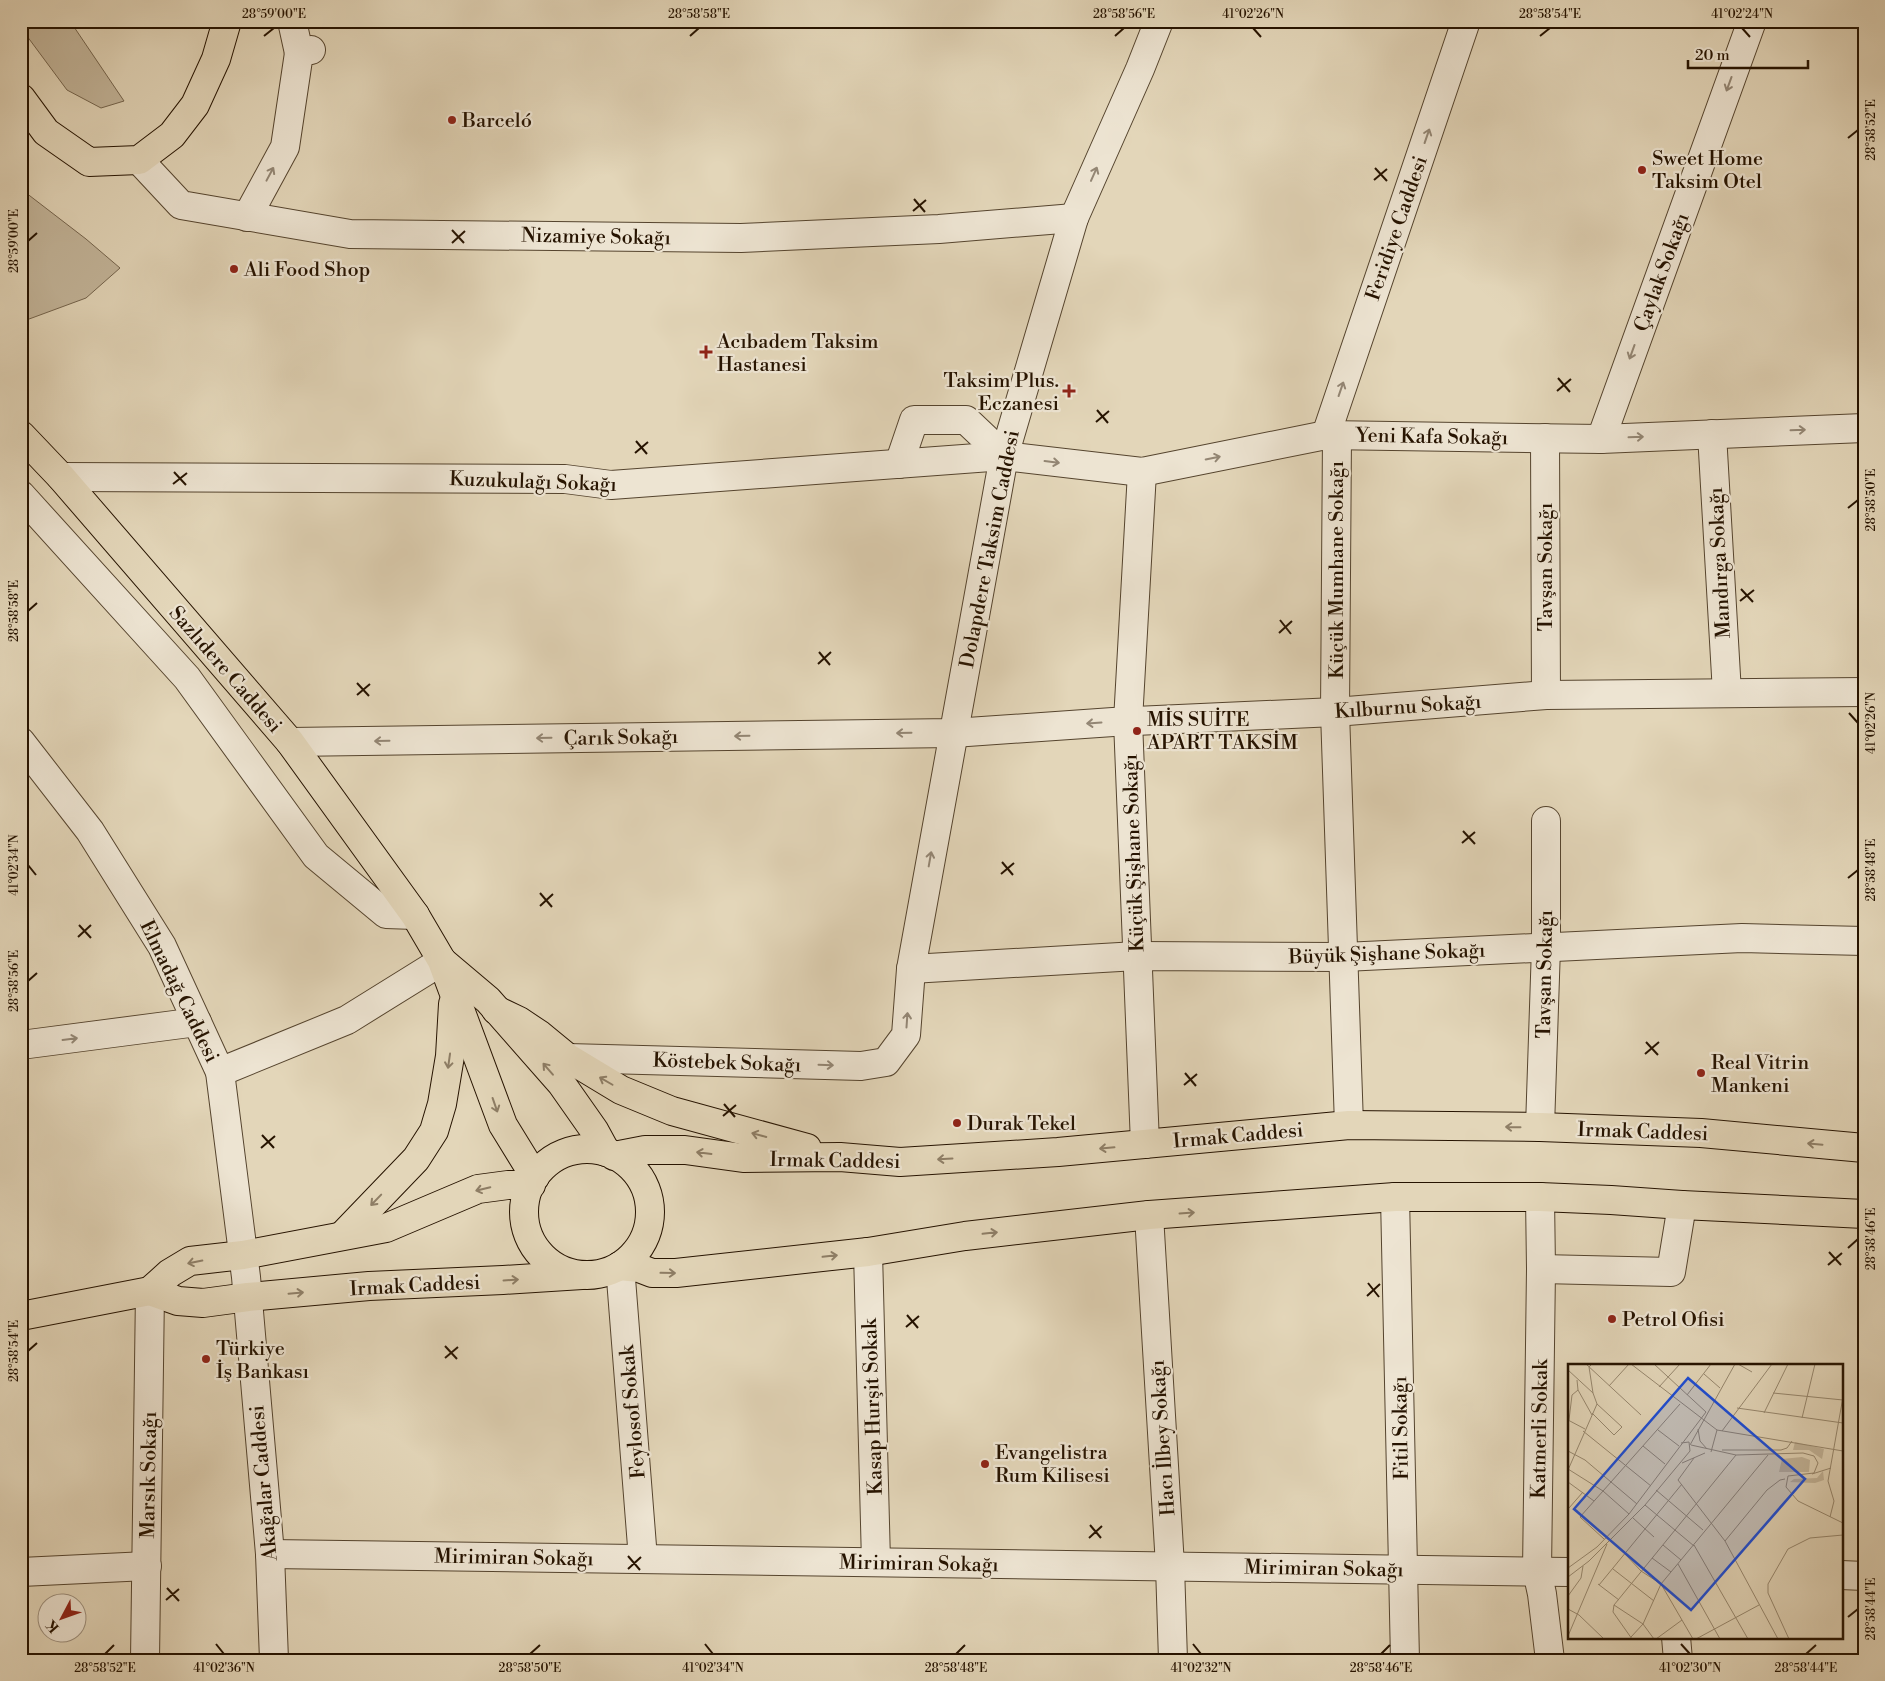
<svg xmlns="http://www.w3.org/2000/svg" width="1885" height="1681" font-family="'Libre Bodoni',serif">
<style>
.green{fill:#c3b59a;stroke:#74644d}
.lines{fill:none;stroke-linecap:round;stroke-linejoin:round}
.minor-casing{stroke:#55442e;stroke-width:30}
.major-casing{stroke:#261300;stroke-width:30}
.minor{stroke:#ede4d2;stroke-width:28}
.major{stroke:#e3d6b9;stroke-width:28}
.oneway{stroke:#938674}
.oneway2{stroke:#8e7e66}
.ticks{fill:none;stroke:#261300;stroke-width:2}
.poi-dot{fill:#8f2418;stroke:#ede4d2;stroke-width:2}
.labels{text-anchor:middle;stroke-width:4.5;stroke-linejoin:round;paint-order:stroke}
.poi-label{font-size:20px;fill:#261300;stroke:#ede4d2;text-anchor:start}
.street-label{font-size:20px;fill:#261300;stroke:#ede4d2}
.inset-road{fill:none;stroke:#97886f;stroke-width:1}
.view{fill:#1d4ed8;fill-opacity:0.15;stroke:#1d4ed8;stroke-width:2.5}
.inset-edge{fill:none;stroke:#261300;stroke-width:2.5}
.neatline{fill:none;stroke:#261300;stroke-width:2}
.ticks-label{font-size:12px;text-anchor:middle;fill:#261300}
</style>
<rect width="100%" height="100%" fill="#e3d6b9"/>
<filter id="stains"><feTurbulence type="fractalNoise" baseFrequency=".004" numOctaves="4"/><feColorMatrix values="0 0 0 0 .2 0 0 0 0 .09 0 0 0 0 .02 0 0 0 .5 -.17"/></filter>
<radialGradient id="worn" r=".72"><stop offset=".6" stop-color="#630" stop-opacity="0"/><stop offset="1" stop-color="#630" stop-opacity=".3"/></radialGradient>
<g class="green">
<path d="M 21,21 L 70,21 L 124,101 L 101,108 L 67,90 L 21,28 Z"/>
<path d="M 21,189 L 86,239 L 120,268 L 86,298 L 21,322 Z"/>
</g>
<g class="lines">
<g class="minor-casing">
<g id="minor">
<path d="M 292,21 L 299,53"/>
<path d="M 139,160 L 181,205 L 350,234 L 741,238 L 939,229 L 1074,218"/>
<path d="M 247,217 L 285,147 L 299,53 L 311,50"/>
<path d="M 1712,434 L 1727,693"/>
<path d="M 1326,435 L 1466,21"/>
<path d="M 1337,435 L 1335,712 L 1349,1125"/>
<path d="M 1545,438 L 1546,695"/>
<path d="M 1601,439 L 1752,21"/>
<path d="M 899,464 L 914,420 L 966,420 L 1004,456"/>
<path d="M 1142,472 L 1128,721 L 1145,1144"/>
<path d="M 61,477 L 565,479 L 611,485 L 1004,456 L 1142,472 L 1326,435 L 1601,439 L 1864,428"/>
<path d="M 21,495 L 187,678 L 316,856 L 386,914 L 415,915"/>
<path d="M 21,742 L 90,831 L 162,946 L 220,1072 L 246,1277 L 270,1554 L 274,1660"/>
<path d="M 290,742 L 953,733 L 1113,722 L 1335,712 L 1546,695 L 1864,692"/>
<path d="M 911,969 L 1137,956 L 1344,957 L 1742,938 L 1864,941"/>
<path d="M 21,1045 L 197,1022"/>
<path d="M 568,1058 L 861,1066 L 886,1062 L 906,1035 L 911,969 L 1004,456 L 1074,218 L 1140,69 L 1159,21"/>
<path d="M 220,1072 L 347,1020 L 442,961"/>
<path d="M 1540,1127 L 1546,947 L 1546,821"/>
<path d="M 1395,1197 L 1405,1660"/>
<path d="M 1540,1197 L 1541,1269 L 1537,1571 L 1542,1594 L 1550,1660"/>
<path d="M 1149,1215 L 1170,1566 L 1173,1660"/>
<path d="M 868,1252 L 876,1562"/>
<path d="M 620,1266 L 643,1559"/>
<path d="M 1541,1269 L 1671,1272 L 1682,1205"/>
<path d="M 270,1554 L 1569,1572"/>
<path d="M 21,1572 L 147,1566"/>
<path d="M 1841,1575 L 1864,1576"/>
<path d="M 1676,1637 L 1678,1660"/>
<path d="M 145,1660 L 150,1291"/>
</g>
</g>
<g class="major-casing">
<g id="major">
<path d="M 21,98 L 46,132 L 89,162 L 139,160 L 172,135 L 195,105 L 216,59 L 227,21"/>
<path d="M 21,435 L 61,477 L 290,742 L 415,915 L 442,961 L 503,1125 L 535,1177"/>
<path d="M 443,962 L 488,1000 L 561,1083 L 594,1130 L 606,1152"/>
<path d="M 496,1010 L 519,1021 L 540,1035 L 568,1058 L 621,1090 L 672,1111 L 807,1148"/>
<circle cx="587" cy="1212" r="63"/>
<path d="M 614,1156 L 645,1150 L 685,1150 L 743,1158 L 840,1157 L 900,1162 L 1058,1152 L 1349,1125 L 1540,1127 L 1701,1133 L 1864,1148"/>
<path d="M 343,1235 L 416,1159 L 434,1131 L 442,1104 L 450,1056 L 453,1004"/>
<path d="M 620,1266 L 639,1268 L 652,1273 L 676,1273 L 868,1252 L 965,1236 L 1149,1215 L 1395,1197 L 1540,1197 L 1611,1200 L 1682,1205 L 1864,1214"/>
<path d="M 150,1291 L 178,1301 L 203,1303 L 248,1297 L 369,1286 L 503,1280 L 582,1275"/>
<path d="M 150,1291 L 170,1273 L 190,1261 L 243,1255 L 386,1228 L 478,1189 L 508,1185 L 531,1185"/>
<path d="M 21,1316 L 150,1291"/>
</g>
</g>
<use href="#minor" class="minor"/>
<use href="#major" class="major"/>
</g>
<defs><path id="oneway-shaft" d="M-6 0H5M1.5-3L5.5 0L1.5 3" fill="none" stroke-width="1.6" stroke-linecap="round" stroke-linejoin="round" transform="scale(1.25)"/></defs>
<g class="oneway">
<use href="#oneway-shaft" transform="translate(1729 84) rotate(110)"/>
<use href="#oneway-shaft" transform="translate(1427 136) rotate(-71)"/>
<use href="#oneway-shaft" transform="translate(270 174) rotate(-62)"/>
<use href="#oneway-shaft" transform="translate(1094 174) rotate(-66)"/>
<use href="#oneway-shaft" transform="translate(1632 352) rotate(110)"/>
<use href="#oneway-shaft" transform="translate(1341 389) rotate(-71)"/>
<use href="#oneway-shaft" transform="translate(1798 430) rotate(-2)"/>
<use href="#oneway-shaft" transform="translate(1636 437) rotate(-2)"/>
<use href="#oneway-shaft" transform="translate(1213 458) rotate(-11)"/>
<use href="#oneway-shaft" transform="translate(1052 462) rotate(7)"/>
<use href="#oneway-shaft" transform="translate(1094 723) rotate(176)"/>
<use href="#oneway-shaft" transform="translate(904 733) rotate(179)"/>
<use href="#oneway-shaft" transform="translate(742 736) rotate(179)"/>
<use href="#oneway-shaft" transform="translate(544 738) rotate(179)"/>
<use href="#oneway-shaft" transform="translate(382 741) rotate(179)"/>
<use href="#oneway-shaft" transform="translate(930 859) rotate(-80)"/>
<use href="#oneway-shaft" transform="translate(907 1020) rotate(-86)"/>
<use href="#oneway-shaft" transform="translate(70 1039) rotate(-7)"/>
<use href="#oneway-shaft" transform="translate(826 1065) rotate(2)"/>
</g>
<g class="oneway2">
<use href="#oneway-shaft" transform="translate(449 1061) rotate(98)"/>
<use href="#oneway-shaft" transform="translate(548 1069) rotate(-131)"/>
<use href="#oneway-shaft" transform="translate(606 1081) rotate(-150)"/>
<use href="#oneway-shaft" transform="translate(495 1105) rotate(71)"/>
<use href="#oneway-shaft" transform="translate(1513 1127) rotate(-179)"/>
<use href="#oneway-shaft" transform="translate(759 1135) rotate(-165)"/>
<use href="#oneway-shaft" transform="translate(1815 1144) rotate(-175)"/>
<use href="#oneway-shaft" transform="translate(1107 1148) rotate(175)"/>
<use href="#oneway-shaft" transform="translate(704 1153) rotate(-173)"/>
<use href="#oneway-shaft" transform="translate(945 1159) rotate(177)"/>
<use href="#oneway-shaft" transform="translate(483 1189) rotate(167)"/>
<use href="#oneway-shaft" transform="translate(376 1200) rotate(134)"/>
<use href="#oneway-shaft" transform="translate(1187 1213) rotate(-4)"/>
<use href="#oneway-shaft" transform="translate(990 1233) rotate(-6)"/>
<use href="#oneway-shaft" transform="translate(830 1256) rotate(-6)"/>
<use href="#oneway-shaft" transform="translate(195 1262) rotate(169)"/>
<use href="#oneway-shaft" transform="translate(668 1273) rotate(1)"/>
<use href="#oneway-shaft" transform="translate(511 1280) rotate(-4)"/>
<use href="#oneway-shaft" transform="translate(296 1293) rotate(-5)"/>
</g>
<path class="ticks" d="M 1253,28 L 1261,37M 1742,28 L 1750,37M 264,36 L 274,28M 690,36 L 699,28M 1115,36 L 1124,28M 1540,36 L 1550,28M 1848,138 L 1858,130M 1375,168 L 1387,181M 1374,180 L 1387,169M 914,199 L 925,212M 913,211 L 926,200M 452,230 L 464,243M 28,241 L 37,233M 452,243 L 465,231M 1558,378 L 1570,392M 1557,391 L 1571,379M 1097,410 L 1108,423M 1096,422 L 1109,411M 636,441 L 647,454M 635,453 L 648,442M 174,472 L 186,485M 173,484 L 187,473M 1848,508 L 1858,500M 1741,589 L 1753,602M 1740,601 L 1754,590M 28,611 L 37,603M 1280,620 L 1291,634M 1279,633 L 1292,621M 819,652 L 830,665M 818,664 L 831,652M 357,683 L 369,696M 357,695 L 370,684M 1849,713 L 1858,723M 1463,831 L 1475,844M 1462,843 L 1475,832M 1002,862 L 1013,875M 28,865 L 36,875M 1001,874 L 1014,863M 1848,878 L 1858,870M 540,893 L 552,907M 540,906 L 553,894M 79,925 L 91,938M 78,937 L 91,925M 28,981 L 37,973M 1646,1042 L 1658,1055M 1645,1054 L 1659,1042M 1185,1073 L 1196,1086M 1184,1085 L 1197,1074M 724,1104 L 735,1117M 723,1116 L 736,1105M 262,1135 L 274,1148M 261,1148 L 275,1136M 1848,1248 L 1858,1239M 1829,1252 L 1841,1265M 1828,1265 L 1842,1253M 1368,1283 L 1379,1297M 1367,1296 L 1380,1284M 907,1315 L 918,1328M 906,1327 L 919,1316M 445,1346 L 457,1359M 28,1351 L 37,1343M 445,1358 L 458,1347M 1090,1525 L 1101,1538M 1089,1538 L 1102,1526M 628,1556 L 640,1570M 628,1569 L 641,1557M 167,1588 L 179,1601M 166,1600 L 179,1589M 1848,1617 L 1858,1609M 216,1644 L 224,1654M 705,1644 L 713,1654M 1193,1644 L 1201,1654M 1681,1644 L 1690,1654M 105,1654 L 114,1645M 530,1654 L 540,1645M 956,1654 L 965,1645M 1381,1654 L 1390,1645M 1806,1654 L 1816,1645"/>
<g class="poi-dot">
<circle cx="452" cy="120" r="5"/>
<circle cx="1642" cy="170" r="5"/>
<circle cx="234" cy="269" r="5"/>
<path d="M703.5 344.5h5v5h5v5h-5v5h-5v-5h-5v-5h5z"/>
<path d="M1066.5 383.5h5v5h5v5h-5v5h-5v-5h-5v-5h5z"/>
<circle cx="1137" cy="731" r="5"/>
<circle cx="1701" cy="1073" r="5"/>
<circle cx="957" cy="1123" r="5"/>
<circle cx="1612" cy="1319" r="5"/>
<circle cx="206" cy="1359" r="5"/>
<circle cx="985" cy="1464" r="5"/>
</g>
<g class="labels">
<g class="poi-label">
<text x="462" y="127">Barceló</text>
<text x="1652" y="165">Sweet Home<tspan x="1652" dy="23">Taksim Otel</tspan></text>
<text x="244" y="276">Ali Food Shop</text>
<text x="717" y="348">Acıbadem Taksim<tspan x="717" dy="23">Hastanesi</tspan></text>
<text x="1059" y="387" text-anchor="end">Taksim Plus.<tspan x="1059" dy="23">Eczanesi</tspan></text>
<text x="1147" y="726">MİS SUİTE<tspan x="1147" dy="23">APART TAKSİM</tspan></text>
<text x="1711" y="1069">Real Vitrin<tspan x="1711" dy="23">Mankeni</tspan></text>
<text x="967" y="1130">Durak Tekel</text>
<text x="1622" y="1326">Petrol Ofisi</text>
<text x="216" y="1355">Türkiye<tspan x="216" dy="23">İş Bankası</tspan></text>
<text x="995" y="1459">Evangelistra<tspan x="995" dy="23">Rum Kilisesi</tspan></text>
</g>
<g class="street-label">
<text transform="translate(1396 228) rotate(-71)" y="7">Feridiye Caddesi</text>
<text transform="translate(596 236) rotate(1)" y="7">Nizamiye Sokağı</text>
<text transform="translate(1661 272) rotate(-70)" y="7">Çaylak Sokağı</text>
<text transform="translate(1432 436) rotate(1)" y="7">Yeni Kafa Sokağı</text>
<text transform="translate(533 481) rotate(2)" y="7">Kuzukulağı Sokağı</text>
<text transform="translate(989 549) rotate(-79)" y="7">Dolapdere Taksim Caddesi</text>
<text transform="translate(1719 563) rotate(-93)" y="7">Mandırga Sokağı</text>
<text transform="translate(1545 567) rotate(-90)" y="7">Tavşan Sokağı</text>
<text transform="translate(1336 570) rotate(-90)" y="7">Küçük Mumhane Sokağı</text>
<text transform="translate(226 669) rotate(49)" y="7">Sazlıdere Caddesi</text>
<text transform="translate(1408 706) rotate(-4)" y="7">Kılburnu Sokağı</text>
<text transform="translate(621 737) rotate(-1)" y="7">Çarık Sokağı</text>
<text transform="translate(1133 853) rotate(-92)" y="7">Küçük Şişhane Sokağı</text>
<text transform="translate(1387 953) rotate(-2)" y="7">Büyük Şişhane Sokağı</text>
<text transform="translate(1544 974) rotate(-89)" y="7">Tavşan Sokağı</text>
<text transform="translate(180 991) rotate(64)" y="7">Elmadağ Caddesi</text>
<text transform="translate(727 1062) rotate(2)" y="7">Köstebek Sokağı</text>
<text transform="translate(1643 1131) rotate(2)" y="7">Irmak Caddesi</text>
<text transform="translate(1238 1135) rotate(-5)" y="7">Irmak Caddesi</text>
<text transform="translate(835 1160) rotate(1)" y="7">Irmak Caddesi</text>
<text transform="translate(415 1285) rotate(-3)" y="7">Irmak Caddesi</text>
<text transform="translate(872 1407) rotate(-92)" y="7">Kasap Hurşit Sokak</text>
<text transform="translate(632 1412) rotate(-95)" y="7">Feylosof Sokak</text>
<text transform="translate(1400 1428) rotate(-91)" y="7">Fitil Sokağı</text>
<text transform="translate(1539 1429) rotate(-89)" y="7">Katmerli Sokak</text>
<text transform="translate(1162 1438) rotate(-94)" y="7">Hacı İlbey Sokağı</text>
<text transform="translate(148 1475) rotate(-89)" y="7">Marsık Sokağı</text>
<text transform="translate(263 1483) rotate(-95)" y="7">Akağalar Caddesi</text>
<text transform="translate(514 1557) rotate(1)" y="7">Mirimiran Sokağı</text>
<text transform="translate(919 1563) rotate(1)" y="7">Mirimiran Sokağı</text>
<text transform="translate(1324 1568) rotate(1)" y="7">Mirimiran Sokağı</text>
</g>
</g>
<g transform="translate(1568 1364)">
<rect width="275" height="275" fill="#e3d6b9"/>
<path d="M 227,78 L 256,85 L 254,95 L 241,86 L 225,86 ZM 234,93 L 242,96 L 241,108 L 211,108 L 214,95 ZM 255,107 L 256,116 L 247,119 L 222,118 L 226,115 L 249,114 Z" fill="#c3b59a"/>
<path class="inset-road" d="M 18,0 L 73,51M 24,0 L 21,3 L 25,29M 63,0 L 149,66 L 275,87M 86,0 L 138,48M 170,0 L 184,8M 0,6 L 25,29 L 29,40 L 54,63 L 46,71 L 24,49M 136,10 L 152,24M 9,16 L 10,26 L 24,51M 41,22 L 61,0M 91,23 L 112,0M 205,29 L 275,36M 119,31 L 143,0M 169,44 L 275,59M 196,49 L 220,0M 234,54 L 247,0M 0,56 L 17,65M 1,56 L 4,31 L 10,26M 130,65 L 132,77 L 139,85M 90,66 L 111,82M 15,67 L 83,122M 154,67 L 204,0M 122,81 L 167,0M 123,81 L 168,91 L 235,89 L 246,92 L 250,99 L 246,109 L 220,112 L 218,123 L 230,137 L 275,159M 75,82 L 97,100M 154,86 L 213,86 L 219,84 L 224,77M 0,87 L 17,96 L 69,140M 143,88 L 149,66M 126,94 L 110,116 L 157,177 L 210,275M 114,99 L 137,89M 0,105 L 35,127 L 61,150M 0,106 L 29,40M 244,110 L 263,104M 0,118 L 26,137M 88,126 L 135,166M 77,141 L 126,182M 1,144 L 15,128M 12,153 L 112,40M 12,153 L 36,175M 262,153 L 266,137 L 260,117 L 275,33M 65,154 L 86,173M 157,177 L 199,126 L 212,116 L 217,115M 95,181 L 113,196M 126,181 L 180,275M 57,190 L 73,207 L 93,220 L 125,275M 84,194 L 103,208M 110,200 L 152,275M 0,204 L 29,183 L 61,150 L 138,48M 45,205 L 86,237M 0,213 L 21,197 L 77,141 L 122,87 L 121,78 L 113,79M 30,220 L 51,236M 31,221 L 114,120M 0,232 L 13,214 L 15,202M 46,241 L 75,260 L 86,275M 0,245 L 11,251 L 36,275M 0,272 L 39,180M 63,273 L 75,260 L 93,220 L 200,91M 64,275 L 45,248 L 46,241 L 168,91M 88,275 L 114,256M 128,275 L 191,241M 221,275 L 200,229 L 200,220 L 220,185 L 242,174 L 275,171"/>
<path class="view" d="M 120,14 L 237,115 L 123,246 L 6,145 Z"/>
<rect width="275" height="275" class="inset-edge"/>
</g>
<rect width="1885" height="1681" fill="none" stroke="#e3d6b9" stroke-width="55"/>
<g transform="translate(62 1618) rotate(229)"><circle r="24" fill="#ede4d2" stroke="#9d907e"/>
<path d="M0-4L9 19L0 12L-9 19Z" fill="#8f2418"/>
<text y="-8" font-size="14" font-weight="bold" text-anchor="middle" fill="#261300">K</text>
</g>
<path d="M1688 60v8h120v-8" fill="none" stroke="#261300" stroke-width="2.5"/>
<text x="1695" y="60" font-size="15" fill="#261300" stroke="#ede4d2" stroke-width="4" paint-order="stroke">20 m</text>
<rect x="28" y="28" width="1830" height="1626" class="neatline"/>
<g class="ticks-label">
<text x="274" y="18">28°59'00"E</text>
<text x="699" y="18">28°58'58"E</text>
<text x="1124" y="18">28°58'56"E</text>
<text x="1253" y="18">41°02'26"N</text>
<text x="1550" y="18">28°58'54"E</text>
<text x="1742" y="18">41°02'24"N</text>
<text transform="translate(1871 130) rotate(-90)" y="4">28°58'52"E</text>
<text transform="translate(14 241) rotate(-90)" y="4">28°59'00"E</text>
<text transform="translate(1871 500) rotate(-90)" y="4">28°58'50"E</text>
<text transform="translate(14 611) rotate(-90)" y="4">28°58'58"E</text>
<text transform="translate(1871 723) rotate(-90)" y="4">41°02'26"N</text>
<text transform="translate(14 865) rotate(-90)" y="4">41°02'34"N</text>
<text transform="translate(1871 870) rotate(-90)" y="4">28°58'48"E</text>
<text transform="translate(14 981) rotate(-90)" y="4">28°58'56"E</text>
<text transform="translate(1871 1239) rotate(-90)" y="4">28°58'46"E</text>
<text transform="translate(14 1351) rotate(-90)" y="4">28°58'54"E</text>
<text transform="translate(1871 1609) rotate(-90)" y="4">28°58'44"E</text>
<text x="105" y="1672">28°58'52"E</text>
<text x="224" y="1672">41°02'36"N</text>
<text x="530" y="1672">28°58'50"E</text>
<text x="713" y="1672">41°02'34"N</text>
<text x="956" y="1672">28°58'48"E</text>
<text x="1201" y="1672">41°02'32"N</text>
<text x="1381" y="1672">28°58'46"E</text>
<text x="1690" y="1672">41°02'30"N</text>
<text x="1806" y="1672">28°58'44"E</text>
</g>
<rect width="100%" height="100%" filter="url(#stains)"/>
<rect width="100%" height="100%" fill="url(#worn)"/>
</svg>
